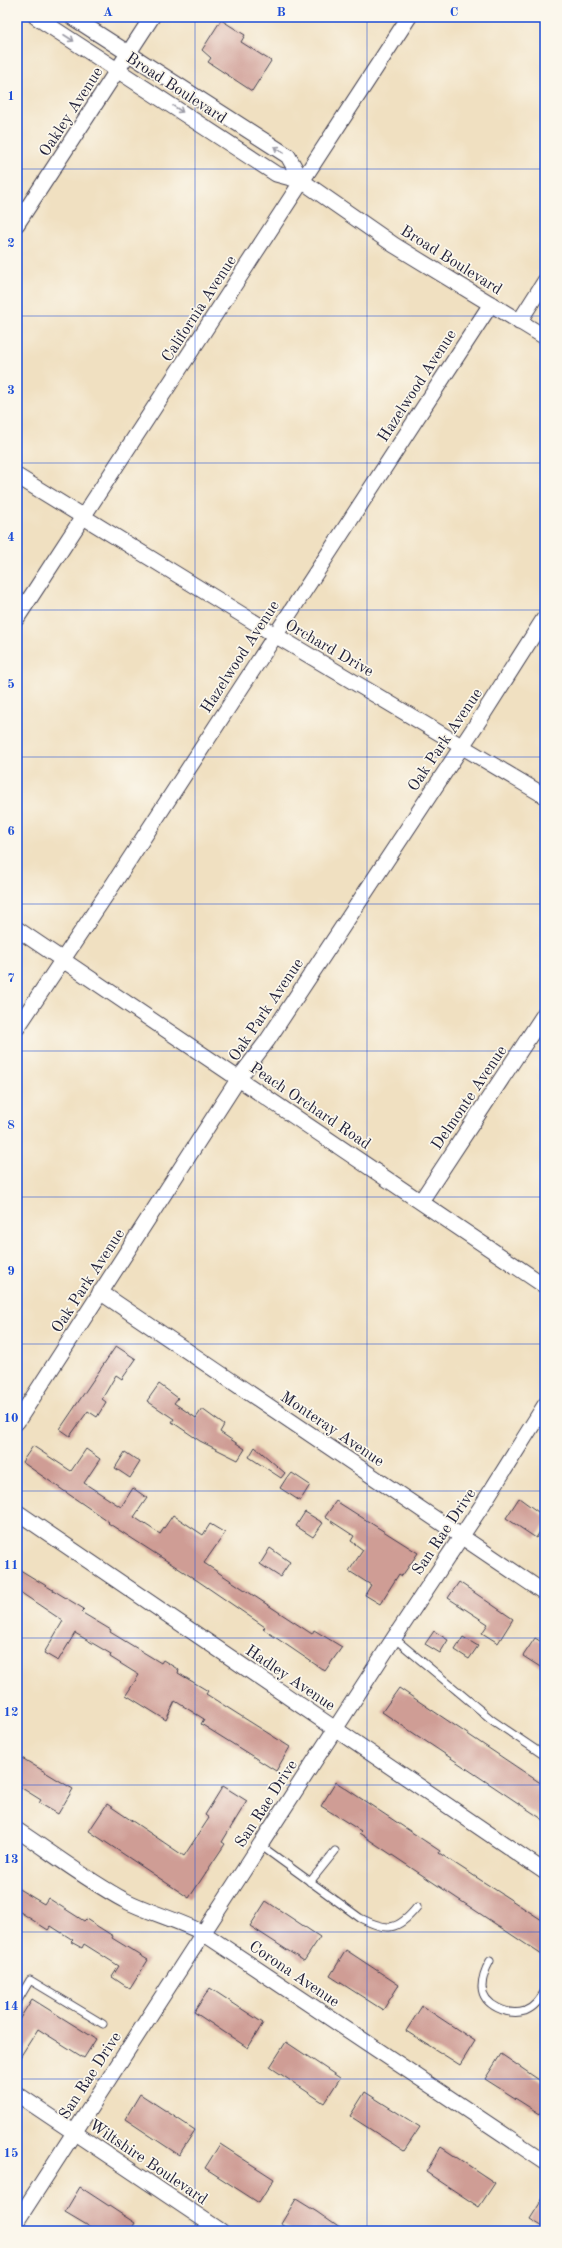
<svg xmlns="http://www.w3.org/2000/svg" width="562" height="2248" font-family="'Old Standard TT',serif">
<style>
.building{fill:#cf9d95}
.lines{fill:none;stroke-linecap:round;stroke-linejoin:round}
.service-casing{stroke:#413e4f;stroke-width:9}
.minor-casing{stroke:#413e4f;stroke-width:17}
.service{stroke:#fff;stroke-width:7}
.minor{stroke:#fff;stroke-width:15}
.oneway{stroke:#9c9ca7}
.grid{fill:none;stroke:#1d4ed8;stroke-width:1;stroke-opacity:0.55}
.labels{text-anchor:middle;stroke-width:3.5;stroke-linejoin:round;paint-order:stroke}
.street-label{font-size:16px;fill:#22223b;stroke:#fbf7ec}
.neatline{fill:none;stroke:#1d4ed8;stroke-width:1.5}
.grid-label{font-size:13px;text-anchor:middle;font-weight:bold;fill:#1d4ed8}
</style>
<rect width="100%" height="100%" fill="#fbf7ec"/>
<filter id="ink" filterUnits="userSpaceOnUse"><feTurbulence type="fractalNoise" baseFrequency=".025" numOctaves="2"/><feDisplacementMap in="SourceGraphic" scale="8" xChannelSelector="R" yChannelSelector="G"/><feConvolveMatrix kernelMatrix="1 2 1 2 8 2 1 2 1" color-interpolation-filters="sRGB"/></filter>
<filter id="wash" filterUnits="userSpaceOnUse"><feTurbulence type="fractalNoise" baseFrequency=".012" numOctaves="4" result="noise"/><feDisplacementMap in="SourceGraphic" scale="16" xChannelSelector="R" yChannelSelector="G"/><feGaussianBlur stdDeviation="0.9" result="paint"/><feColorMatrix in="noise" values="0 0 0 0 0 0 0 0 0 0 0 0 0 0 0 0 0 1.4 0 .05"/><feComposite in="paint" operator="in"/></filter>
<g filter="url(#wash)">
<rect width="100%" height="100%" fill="#f0e0c1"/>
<g id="blocks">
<g class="building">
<path d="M 221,20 L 245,35 L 241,42 L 271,61 L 252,91 L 208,62 L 211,58 L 202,50 Z"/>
<path d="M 116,1346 L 136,1359 L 122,1379 L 116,1375 L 102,1399 L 106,1402 L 97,1417 L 88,1411 L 70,1436 L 60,1429 Z"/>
<path d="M 159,1384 L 178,1398 L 174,1403 L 196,1418 L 202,1409 L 224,1425 L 220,1432 L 245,1449 L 238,1460 L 200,1441 L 172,1422 L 174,1419 L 147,1401 Z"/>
<path d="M 33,1446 L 71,1471 L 86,1449 L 100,1459 L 84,1483 L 121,1507 L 133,1488 L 147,1498 L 134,1517 L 160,1534 L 173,1515 L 203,1535 L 210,1524 L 225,1533 L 204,1563 L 312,1634 L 314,1630 L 342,1647 L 325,1671 L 263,1629 L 265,1627 L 198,1581 L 108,1523 L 109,1522 L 22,1462 Z"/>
<path d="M 255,1447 L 285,1473 L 281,1478 L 249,1457 Z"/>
<path d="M 125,1452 L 140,1462 L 130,1478 L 115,1468 Z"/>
<path d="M 292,1473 L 310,1485 L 300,1501 L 280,1488 L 287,1477 L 288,1478 Z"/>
<path d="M 519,1498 L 545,1517 L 545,1524 L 536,1538 L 506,1518 Z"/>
<path d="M 336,1501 L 418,1553 L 402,1576 L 399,1574 L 380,1604 L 365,1595 L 371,1585 L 349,1571 L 363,1550 L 351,1541 L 354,1536 L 325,1517 Z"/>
<path d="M 305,1512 L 323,1523 L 313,1537 L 296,1526 Z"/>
<path d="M 270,1548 L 290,1562 L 280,1577 L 260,1564 Z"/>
<path d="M 17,1568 L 84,1609 L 81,1612 L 111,1630 L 110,1632 L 161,1663 L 163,1660 L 179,1670 L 178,1673 L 208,1691 L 206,1694 L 290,1747 L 276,1771 L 201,1724 L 204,1719 L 175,1701 L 166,1720 L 126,1695 L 139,1675 L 110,1657 L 111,1654 L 75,1633 L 58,1661 L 44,1653 L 63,1621 L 17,1590 Z"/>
<path d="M 459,1582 L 513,1619 L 498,1643 L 482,1633 L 488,1624 L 448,1598 Z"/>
<path d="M 434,1631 L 448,1640 L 440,1653 L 425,1644 Z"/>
<path d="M 463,1637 L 478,1646 L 469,1659 L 455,1650 Z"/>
<path d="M 535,1638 L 545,1644 L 545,1670 L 523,1656 Z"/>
<path d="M 399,1688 L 545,1786 L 545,1821 L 382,1712 Z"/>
<path d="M 17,1755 L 73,1789 L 58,1814 L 39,1803 L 41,1800 L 17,1785 Z"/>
<path d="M 336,1782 L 440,1851 L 439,1853 L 545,1922 L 545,1957 L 359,1833 L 361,1831 L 321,1806 Z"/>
<path d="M 223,1786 L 247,1801 L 222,1842 L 225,1844 L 189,1898 L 89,1831 L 107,1804 L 184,1856 L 209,1818 L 205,1815 Z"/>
<path d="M 17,1888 L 44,1904 L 48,1898 L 84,1921 L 86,1919 L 113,1936 L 112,1938 L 148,1960 L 130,1989 L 112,1977 L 119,1966 L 84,1944 L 82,1948 L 71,1942 L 73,1940 L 51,1926 L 48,1930 L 17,1910 Z"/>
<path d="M 266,1901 L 320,1937 L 304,1961 L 250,1926 Z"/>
<path d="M 346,1950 L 399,1985 L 383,2010 L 330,1976 Z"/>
<path d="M 210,1988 L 263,2023 L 248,2048 L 194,2012 Z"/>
<path d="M 32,1999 L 96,2039 L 84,2058 L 38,2029 L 17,2062 L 17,2023 Z"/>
<path d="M 422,2006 L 475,2041 L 460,2065 L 406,2031 Z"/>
<path d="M 286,2042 L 340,2078 L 324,2103 L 270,2067 Z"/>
<path d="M 501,2054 L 545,2084 L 545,2106 L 540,2114 L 485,2079 Z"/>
<path d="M 365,2092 L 420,2127 L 404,2151 L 350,2116 Z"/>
<path d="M 140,2094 L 195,2130 L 179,2155 L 125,2119 Z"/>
<path d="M 220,2144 L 274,2179 L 259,2203 L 205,2168 Z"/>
<path d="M 441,2147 L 495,2183 L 479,2207 L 426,2172 Z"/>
<path d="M 80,2187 L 135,2223 L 130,2231 L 97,2231 L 65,2212 Z"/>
<path d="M 545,2195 L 545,2228 L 530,2219 Z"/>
<path d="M 296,2199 L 317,2212 L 344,2231 L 293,2231 L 281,2224 Z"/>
</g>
</g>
</g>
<g filter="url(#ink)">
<use href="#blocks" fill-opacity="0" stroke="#413e4f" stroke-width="1"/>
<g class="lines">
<g class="service-casing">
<g id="service">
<path d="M 394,1638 L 492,1720 L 545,1756"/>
<path d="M 260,1845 L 360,1918 C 387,1931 397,1932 417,1907"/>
<path d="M 310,1882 L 335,1851"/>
<path d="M 490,1961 C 486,1968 482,1979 482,1987 C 483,2006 509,2016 525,2011 C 535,2007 540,1999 545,1991"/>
<path d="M 17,2002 L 30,1980 L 103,2024"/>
</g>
</g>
<g class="minor-casing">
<g id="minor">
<path d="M 36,17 L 276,174 L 302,181 L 394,245 L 545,337"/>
<path d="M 72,17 L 288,156 L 302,181"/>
<path d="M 17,224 L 152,17"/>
<path d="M 519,322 L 545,281"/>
<path d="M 17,476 L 275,635 L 545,796"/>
<path d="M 17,618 L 409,17"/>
<path d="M 17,929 L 545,1286"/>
<path d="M 17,1028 L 114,883 L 491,304"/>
<path d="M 421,1201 L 545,1013"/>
<path d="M 100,1292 L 545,1593"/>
<path d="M 17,1422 L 239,1078 L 267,1041 L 480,719 L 545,617"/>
<path d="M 17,1512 L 545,1872"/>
<path d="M 17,1830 C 52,1853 87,1880 124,1900 C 150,1913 178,1920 203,1933 L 545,2162"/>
<path d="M 17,2094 L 221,2231"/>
<path d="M 17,2221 L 394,1638 L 481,1507 L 545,1405"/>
</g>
</g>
<use href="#service" class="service"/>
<use href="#minor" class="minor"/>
</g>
<defs><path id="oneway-shaft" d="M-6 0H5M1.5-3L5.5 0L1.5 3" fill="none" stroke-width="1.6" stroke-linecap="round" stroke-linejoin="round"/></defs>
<g class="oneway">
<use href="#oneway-shaft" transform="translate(69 38) rotate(33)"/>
<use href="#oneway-shaft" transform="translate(178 109) rotate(33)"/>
<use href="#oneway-shaft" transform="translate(279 150) rotate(-147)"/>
</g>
</g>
<path class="grid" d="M 195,17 L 195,2231M 367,17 L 367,2231M 17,169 L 545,169M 17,316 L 545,316M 17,463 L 545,463M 17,610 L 545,610M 17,757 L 545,757M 17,904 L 545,904M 17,1051 L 545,1051M 17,1197 L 545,1197M 17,1344 L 545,1344M 17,1491 L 545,1491M 17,1638 L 545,1638M 17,1785 L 545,1785M 17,1932 L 545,1932M 17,2079 L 545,2079"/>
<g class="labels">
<g class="street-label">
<text transform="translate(177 87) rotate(33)" y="6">Broad Boulevard</text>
<text transform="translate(70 111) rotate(-57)" y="6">Oakley Avenue</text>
<text transform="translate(452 259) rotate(32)" y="6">Broad Boulevard</text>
<text transform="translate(198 308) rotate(-57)" y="6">California Avenue</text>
<text transform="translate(416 385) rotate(-57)" y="6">Hazelwood Avenue</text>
<text transform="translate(330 647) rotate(30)" y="6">Orchard Drive</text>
<text transform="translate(239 656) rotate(-57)" y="6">Hazelwood Avenue</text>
<text transform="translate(444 739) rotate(-56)" y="6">Oak Park Avenue</text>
<text transform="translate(265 1009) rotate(-56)" y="6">Oak Park Avenue</text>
<text transform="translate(468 1097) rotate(-56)" y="6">Delmonte Avenue</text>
<text transform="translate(311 1105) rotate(34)" y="6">Peach Orchard Road</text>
<text transform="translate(87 1280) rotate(-57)" y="6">Oak Park Avenue</text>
<text transform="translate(333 1428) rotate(34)" y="6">Monteray Avenue</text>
<text transform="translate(443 1531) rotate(-56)" y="6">San Rae Drive</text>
<text transform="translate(291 1677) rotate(34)" y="6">Hadley Avenue</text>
<text transform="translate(265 1803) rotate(-57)" y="6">San Rae Drive</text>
<text transform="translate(295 1973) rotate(34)" y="6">Corona Avenue</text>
<text transform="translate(89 2075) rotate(-57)" y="6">San Rae Drive</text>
<text transform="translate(149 2161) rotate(34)" y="6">Wiltshire Boulevard</text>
</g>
</g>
<rect width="562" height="2248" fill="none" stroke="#fbf7ec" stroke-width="44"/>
<rect x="22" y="22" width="518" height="2204" class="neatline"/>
<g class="grid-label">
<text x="108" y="16">A</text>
<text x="281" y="16">B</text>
<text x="454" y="16">C</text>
<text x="11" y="100">1</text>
<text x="11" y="247">2</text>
<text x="11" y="394">3</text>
<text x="11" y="541">4</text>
<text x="11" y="688">5</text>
<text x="11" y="835">6</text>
<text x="11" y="982">7</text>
<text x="11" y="1129">8</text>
<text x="11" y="1275">9</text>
<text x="11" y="1422">10</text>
<text x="11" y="1569">11</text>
<text x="11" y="1716">12</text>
<text x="11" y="1863">13</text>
<text x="11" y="2010">14</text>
<text x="11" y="2157">15</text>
</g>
</svg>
